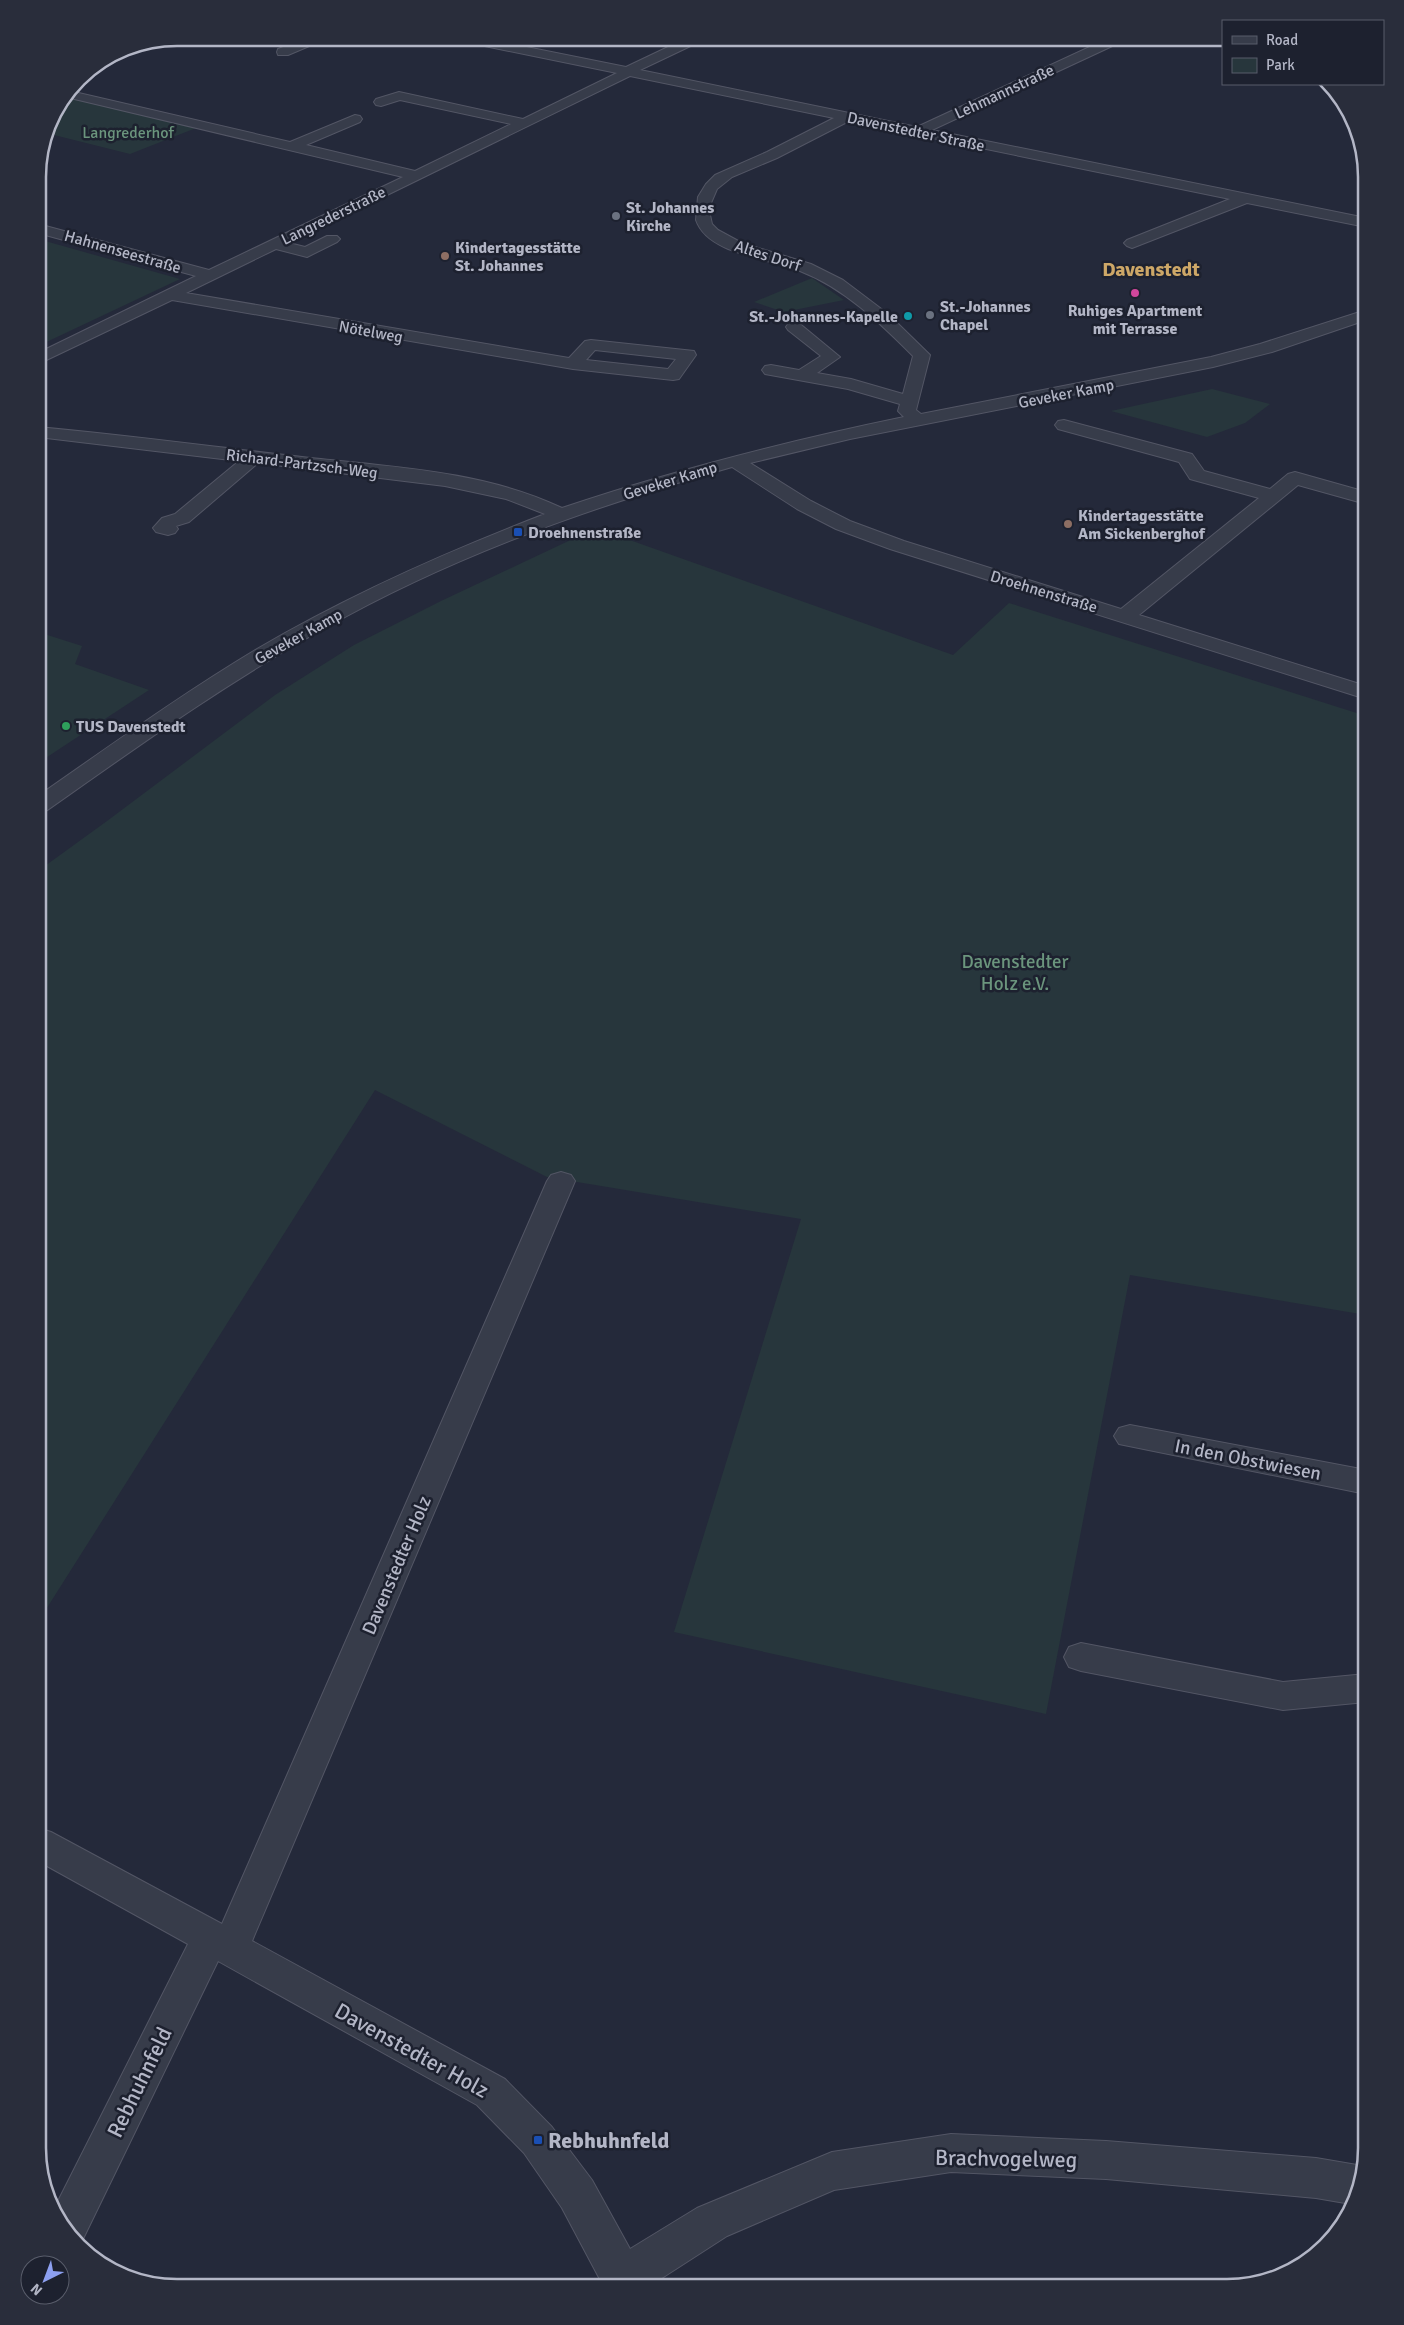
<svg xmlns="http://www.w3.org/2000/svg" width="1404" height="2325" font-family="Signika,sans-serif">
<style>
.green{fill:#27363c}
.lines{fill:none;stroke-linecap:round;stroke-linejoin:round}
.minor-casing{stroke:#535665;stroke-width:2}
.minor{fill:#373c4a;fill-rule:evenodd}
.worship-dot{fill:#6b7280;stroke:#1d212f;stroke-width:2}
.education-dot{fill:#8d6e63;stroke:#1d212f;stroke-width:2}
.hotel-dot{fill:#d1479c;stroke:#1d212f;stroke-width:2}
.culture-dot{fill:#0f9aa8;stroke:#1d212f;stroke-width:2}
.transit-dot{fill:#1a4fb4;stroke:#1d212f;stroke-width:2}
.leisure-dot{fill:#2e9e5b;stroke:#1d212f;stroke-width:2}
.labels{text-anchor:middle;stroke-width:5;stroke-linejoin:round;paint-order:stroke}
.far-street-label{font-size:16px;fill:#b3b6c6;stroke:#1d212f}
.far-park-label{font-size:16px;fill:#6b957d;stroke:#1d212f}
.far-poi-label{font-size:16px;font-weight:bold;fill:#b3b6c6;stroke:#1d212f;text-anchor:start}
.park-label{font-size:19px;fill:#6b957d;stroke:#1d212f}
.street-label{font-size:19px;fill:#b3b6c6;stroke:#1d212f}
.far-district-label{font-size:20px;font-weight:bold;fill:#cda767;stroke:#1d212f}
.near-street-label{font-size:22px;fill:#b3b6c6;stroke:#1d212f}
.near-poi-label{font-size:22px;font-weight:bold;fill:#b3b6c6;stroke:#1d212f;text-anchor:start}
.rim{fill:none;stroke:#b3b6c6;stroke-width:2.5}
</style>
<rect width="100%" height="100%" fill="#24293a"/>
<g class="green">
<path d="M 71,98 L 196,128 L 130,154 L 46,133 C 49,120 58,102 71,98 Z"/>
<path d="M 38,239 L 180,279 L 38,346 Z"/>
<path d="M 812,278 L 844,300 L 784,312 L 754,302 Z"/>
<path d="M 1212,389 L 1270,404 L 1245,423 L 1207,437 L 1111,411 Z"/>
<path d="M 596,528 L 953,655 L 1009,603 L 1366,716 L 1366,1315 L 1130,1275 L 1046,1714 L 674,1632 L 801,1219 L 547,1177 L 375,1090 L 38,1622 L 38,871 L 107,821 L 275,695 L 354,645 L 441,601 Z"/>
<path d="M 38,632 L 82,646 L 75,664 L 149,690 L 38,763 Z"/>
</g>
<g class="lines">
<g class="minor-casing">
<g id="minor">
<path d="M 307,38 L 323,38 L 321,41 L 288,55 L 278,55 L 277,52 L 278,49 Z"/>
<path d="M 459,38 L 482,38 L 626,67 L 687,38 L 703,38 L 701,41 L 640,70 L 917,127 L 1109,38 L 1125,38 L 1123,41 L 932,130 L 1366,218 L 1366,227 L 1247,203 L 1132,248 L 1127,246 L 1124,243 L 1127,240 L 1230,199 L 849,121 L 777,158 L 732,177 L 717,189 L 711,203 L 710,215 L 712,224 L 718,230 L 742,243 L 811,264 L 843,280 L 888,314 L 930,355 L 916,410 L 921,414 L 1211,357 L 1260,344 L 1366,310 L 1366,320 L 1272,352 L 1213,367 L 850,439 L 750,463 L 811,501 L 850,521 L 904,541 L 1121,609 L 1259,498 L 1190,479 L 1179,462 L 1058,429 L 1055,425 L 1058,421 L 1064,420 L 1192,454 L 1204,471 L 1270,489 L 1288,474 L 1295,472 L 1366,492 L 1366,504 L 1298,485 L 1139,615 L 1366,686 L 1366,699 L 890,549 L 836,529 L 797,509 L 732,467 C 591,507 452,556 325,628 C 227,682 137,747 46,811 L 38,813 L 38,796 C 110,746 182,694 257,649 C 349,595 446,552 545,514 L 506,499 L 445,486 L 258,463 L 189,522 L 176,526 L 178,529 L 175,533 L 168,535 L 156,532 L 153,528 L 162,518 L 175,514 L 239,461 L 38,437 L 38,427 C 126,435 214,447 302,457 C 389,467 482,470 562,508 C 674,470 788,441 904,417 L 898,411 L 900,404 L 848,389 L 765,374 L 762,370 L 765,366 L 771,365 L 799,370 L 821,356 L 788,330 L 786,327 L 788,324 L 800,324 L 840,357 L 817,373 L 851,379 L 903,394 L 913,356 C 880,323 844,288 800,271 C 770,258 708,255 696,220 L 698,197 L 706,184 L 715,175 L 767,152 L 834,118 L 630,76 L 289,243 L 305,247 L 327,236 L 337,236 L 340,239 L 337,242 L 307,257 L 276,249 L 186,293 L 569,358 L 585,341 L 591,340 L 694,351 L 696,355 L 679,379 L 673,380 L 573,369 L 172,300 L 38,364 L 38,353 L 196,276 L 38,233 L 38,224 L 209,270 L 403,177 L 66,97 L 70,91 L 290,142 L 355,115 L 360,116 L 362,119 L 360,122 L 306,145 L 415,171 L 511,124 L 400,100 L 381,106 L 376,105 L 374,102 L 376,99 L 399,92 L 523,119 L 617,73 L 465,42 ZM 595,350 L 676,359 L 668,369 L 586,360 Z"/>
<path d="M 561,1172 L 571,1175 L 575,1181 L 252,1941 L 505,2079 L 552,2127 L 592,2180 L 630,2249 L 697,2208 L 832,2152 L 951,2134 L 1106,2141 L 1316,2158 L 1357,2165 L 1361,2167 L 1351,2204 L 1316,2198 L 1106,2179 L 951,2172 L 834,2190 L 727,2236 L 648,2287 L 604,2287 L 562,2208 L 524,2153 L 477,2105 L 218,1961 L 82,2241 L 53,2211 L 188,1944 L 38,1861 L 38,1828 L 51,1832 L 222,1924 L 547,1181 L 551,1175 Z"/>
<path d="M 1130,1425 L 1366,1470 L 1366,1494 L 1119,1444 L 1114,1436 L 1119,1428 Z"/>
<path d="M 1081,1643 L 1283,1682 L 1366,1674 L 1366,1702 L 1283,1710 L 1081,1671 L 1069,1667 L 1064,1657 L 1069,1647 Z"/>
</g>
</g>
<use href="#minor" class="minor"/>
</g>
<g class="worship-dot">
<circle cx="616" cy="216" r="5"/>
<circle cx="930" cy="315" r="5"/>
</g>
<g class="education-dot">
<circle cx="445" cy="256" r="5"/>
<circle cx="1068" cy="524" r="5"/>
</g>
<circle class="hotel-dot" cx="1135" cy="293" r="5"/>
<circle class="culture-dot" cx="908" cy="316" r="5"/>
<g class="transit-dot">
<rect x="513" y="527" width="10" height="10" rx="2.5"/>
<rect x="533" y="2135" width="10" height="10" rx="2.5"/>
</g>
<circle class="leisure-dot" cx="66" cy="726" r="5"/>
<g class="labels">
<g class="far-street-label">
<text transform="translate(1004 91) rotate(-25)" y="6">Lehmannstraße</text>
<text transform="translate(916 131) rotate(12)" y="6">Davenstedter Straße</text>
<text transform="translate(333 215) rotate(-26)" y="6">Langrederstraße</text>
<text transform="translate(123 251) rotate(16)" y="6">Hahnenseestraße</text>
<text transform="translate(768 255) rotate(18)" y="6">Altes Dorf</text>
<text transform="translate(371 331) rotate(10)" y="6">Nötelweg</text>
<text transform="translate(1066 393) rotate(-11)" y="6">Geveker Kamp</text>
<text transform="translate(302 463) rotate(7)" y="6">Richard-Partzsch-Weg</text>
<text transform="translate(670 480) rotate(-17)" y="6">Geveker Kamp</text>
<text transform="translate(1044 591) rotate(17)" y="6">Droehnenstraße</text>
<text transform="translate(298 636) rotate(-29)" y="6">Geveker Kamp</text>
</g>
<g class="far-park-label">
<text x="128" y="138">Langrederhof</text>
</g>
<g class="far-poi-label">
<text x="626" y="213">St. Johannes<tspan x="626" dy="18">Kirche</tspan></text>
<text x="455" y="253">Kindertagesstätte<tspan x="455" dy="18">St. Johannes</tspan></text>
<text x="940" y="312">St.-Johannes<tspan x="940" dy="18">Chapel</tspan></text>
<text x="1135" y="316" text-anchor="middle">Ruhiges Apartment<tspan x="1135" dy="18">mit Terrasse</tspan></text>
<text x="898" y="322" text-anchor="end">St.-Johannes-Kapelle</text>
<text x="1078" y="521">Kindertagesstätte<tspan x="1078" dy="18">Am Sickenberghof</tspan></text>
<text x="528" y="538">Droehnenstraße</text>
<text x="76" y="732">TUS Davenstedt</text>
</g>
<g class="park-label">
<text x="1015" y="968">Davenstedter<tspan x="1015" dy="22">Holz e.V.</tspan></text>
</g>
<g class="street-label">
<text transform="translate(1248 1459) rotate(11)" y="7">In den Obstwiesen</text>
<text transform="translate(396 1565) rotate(-67)" y="7">Davenstedter Holz</text>
</g>
<g class="far-district-label">
<text x="1151" y="276">Davenstedt</text>
</g>
<g class="near-street-label">
<text transform="translate(412 2050) rotate(29)" y="8">Davenstedter Holz</text>
<text transform="translate(139 2082) rotate(-64)" y="8">Rebhuhnfeld</text>
<text transform="translate(1006 2158) rotate(1)" y="8">Brachvogelweg</text>
</g>
<g class="near-poi-label">
<text x="548" y="2148">Rebhuhnfeld</text>
</g>
</g>
<path d="M0 0H1404V2325H0ZM177 46H1227A131 131 0 0 1 1358 177V2148A131 131 0 0 1 1227 2279H177A131 131 0 0 1 46 2148V177A131 131 0 0 1 177 46Z" fill="#292d3b" fill-rule="evenodd"/>
<path class="rim" d="M177 46H1227A131 131 0 0 1 1358 177V2148A131 131 0 0 1 1227 2279H177A131 131 0 0 1 46 2148V177A131 131 0 0 1 177 46Z"/>
<rect x="1222" y="20" width="162" height="65" fill="#1d212f" stroke="#595d6b"/>
<rect x="1232" y="36" width="25" height="8" fill="#373c4a" stroke="#595d6b"/>
<text x="1266" y="45" font-size="15" fill="#b3b6c6">Road</text>
<rect x="1232" y="58" width="25" height="15" fill="#27363c" stroke="#595d6b"/>
<text x="1266" y="70" font-size="15" fill="#b3b6c6">Park</text>
<g transform="translate(45 2280) rotate(222)"><circle r="24" fill="#1d212f" stroke="#595d6b"/>
<path d="M0-4L9 19L0 12L-9 19Z" fill="#8da0f1"/>
<text y="-8" font-size="14" font-weight="bold" text-anchor="middle" fill="#b3b6c6">N</text>
</g>
</svg>
